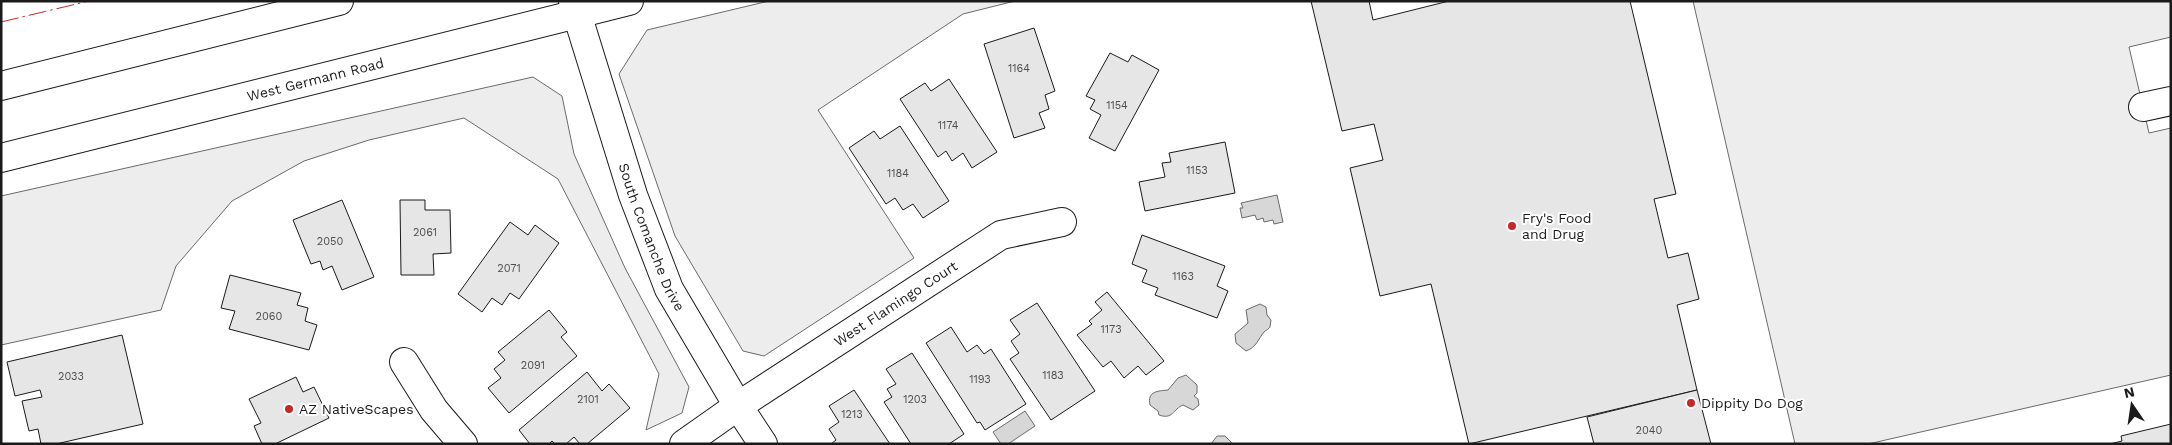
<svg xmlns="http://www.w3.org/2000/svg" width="2172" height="445" font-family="'Work Sans',sans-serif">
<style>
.built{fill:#ededed;stroke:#6a6a6a}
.water{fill:#d7d7d7;stroke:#6a6a6a}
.building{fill:#e6e6e6;stroke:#1a1a1a}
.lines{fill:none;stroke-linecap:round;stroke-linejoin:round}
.minor-casing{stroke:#1a1a1a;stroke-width:30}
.major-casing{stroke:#1a1a1a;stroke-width:30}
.minor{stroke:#fff;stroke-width:28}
.major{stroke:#fff;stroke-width:28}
.power{stroke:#c62828;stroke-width:1;stroke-dasharray:18 4 2.5 4;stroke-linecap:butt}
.poi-dot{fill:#c62828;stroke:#fff;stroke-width:2}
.labels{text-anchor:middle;stroke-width:4;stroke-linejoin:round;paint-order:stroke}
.number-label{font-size:11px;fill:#4d4d4d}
.street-label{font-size:14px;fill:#1a1a1a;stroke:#fff}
.poi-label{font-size:14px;fill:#1a1a1a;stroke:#fff;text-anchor:start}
</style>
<rect width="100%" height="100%" fill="#fff"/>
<g class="built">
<path d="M 769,1 L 1015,1 L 963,14 L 818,110 L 914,258 L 764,356 L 743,351 L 675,236 L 619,74 L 647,30 Z"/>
<path d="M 1693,1 L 2171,1 L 2171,37 L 2129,47 L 2149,133 L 2171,128 L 2171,375 L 1868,444 L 1795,444 Z"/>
<path d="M 533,77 L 562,96 L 574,154 L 625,268 L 689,387 L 682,413 L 646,430 L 659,374 L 558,179 L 464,118 L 369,140 L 304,161 L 232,201 L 176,266 L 161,310 L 1,345 L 1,196 Z"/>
</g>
<g class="water">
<path d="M 1277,195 L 1283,222 L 1274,224 L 1273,220 L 1264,222 L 1263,218 L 1257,220 L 1255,215 L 1242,218 L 1240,208 L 1243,208 L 1241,203 Z"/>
<path d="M 1260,304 L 1266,307 L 1267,315 L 1271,320 L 1270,327 C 1269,329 1266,330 1264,332 C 1258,339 1257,347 1246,351 L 1236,343 L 1235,334 L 1248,323 L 1246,310 Z"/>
<path d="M 1186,375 L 1197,385 L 1197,393 L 1194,396 L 1198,399 L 1199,405 L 1193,410 L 1183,405 C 1173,409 1173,420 1159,415 L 1158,411 L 1150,405 C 1147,391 1158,391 1168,390 L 1178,378 Z"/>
<path d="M 1025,411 L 1035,426 L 1008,444 L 1001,444 L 993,432 Z"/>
<path d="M 1217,436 L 1225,436 L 1233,444 L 1211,444 Z"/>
</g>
<g class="building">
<path d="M 1311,1 L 1369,1 L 1373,20 L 1449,1 L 1630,1 L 1676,194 L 1654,199 L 1668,258 L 1688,253 L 1699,299 L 1677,305 L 1697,390 L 1469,444 L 1431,284 L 1380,296 L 1350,168 L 1383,160 L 1374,124 L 1342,131 Z"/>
<path d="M 1034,28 L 1055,91 L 1045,95 L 1049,109 L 1039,113 L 1045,128 L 1014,138 L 984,44 Z"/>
<path d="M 1110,53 L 1128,62 L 1132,55 L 1159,70 L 1115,151 L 1089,138 L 1101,115 L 1090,109 L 1095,100 L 1086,96 Z"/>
<path d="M 949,79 L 997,152 L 972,168 L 963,153 L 952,161 L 946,151 L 938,157 L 900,99 L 925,83 L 931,91 Z"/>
<path d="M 900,126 L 949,201 L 923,218 L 913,204 L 903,210 L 895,198 L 886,204 L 849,148 L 874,131 L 880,139 Z"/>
<path d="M 1225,142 L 1235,193 L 1145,211 L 1139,182 L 1165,177 L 1162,163 L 1171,162 L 1169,153 Z"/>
<path d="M 342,200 L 374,277 L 342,290 L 332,266 L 323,270 L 320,261 L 311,264 L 293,220 Z"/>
<path d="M 400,200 L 425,200 L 425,210 L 450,210 L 451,253 L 433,254 L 434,275 L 401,275 Z"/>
<path d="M 510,222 L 528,235 L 535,225 L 559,243 L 519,299 L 510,293 L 502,305 L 492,298 L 482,312 L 458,294 Z"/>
<path d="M 1142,235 L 1225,266 L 1217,286 L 1228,291 L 1217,318 L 1155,295 L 1158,288 L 1142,282 L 1147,270 L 1132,264 Z"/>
<path d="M 230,275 L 301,293 L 297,305 L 308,308 L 305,321 L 317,325 L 309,350 L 229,329 L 235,311 L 221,308 Z"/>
<path d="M 1107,292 L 1164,361 L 1146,375 L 1138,366 L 1124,378 L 1111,361 L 1103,367 L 1077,335 L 1092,324 L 1089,321 L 1102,310 L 1095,302 Z"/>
<path d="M 1037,303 L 1095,391 L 1051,420 L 1010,359 L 1019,353 L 1011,341 L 1020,334 L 1010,320 Z"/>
<path d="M 549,310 L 567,332 L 561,337 L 577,356 L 509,413 L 488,388 L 501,378 L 494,369 L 505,360 L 498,352 Z"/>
<path d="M 951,327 L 967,352 L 977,345 L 984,354 L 991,349 L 1026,404 L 985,430 L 980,422 L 977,423 L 926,343 Z"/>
<path d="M 122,335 L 143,424 L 56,444 L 41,444 L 38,429 L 29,431 L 22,401 L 42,397 L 40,390 L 15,396 L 7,362 Z"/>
<path d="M 912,353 L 964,434 L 949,444 L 911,444 L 884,402 L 892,397 L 887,389 L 896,384 L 886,369 Z"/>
<path d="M 587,372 L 602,391 L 609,384 L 630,408 L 587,444 L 580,444 L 574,437 L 566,444 L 555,444 L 552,441 L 549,444 L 530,444 L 519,430 Z"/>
<path d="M 296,377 L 303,392 L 314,387 L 329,418 L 275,444 L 262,444 L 254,426 L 261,423 L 249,399 Z"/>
<path d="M 854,390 L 890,444 L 831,444 L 836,440 L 829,429 L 839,422 L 829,406 Z"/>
<path d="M 1697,390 L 1711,444 L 1594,444 L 1587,417 Z"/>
<path d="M 2171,424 L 2171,444 L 2110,444 L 2122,441 L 2121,436 Z"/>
</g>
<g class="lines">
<g class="minor-casing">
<g id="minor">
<path id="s1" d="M 573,1 L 633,195 L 669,289 L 738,406 L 763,444"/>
<path d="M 2143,107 L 2171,101"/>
<path d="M 404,362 L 434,410 L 463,444"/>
<path id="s2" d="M 684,444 L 738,406 L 1001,235 L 1062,222"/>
</g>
</g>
<g class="major-casing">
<g id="major">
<path d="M 1,86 L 339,1"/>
<path id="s3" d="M 1,158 L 629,1"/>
</g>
</g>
<use href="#minor" class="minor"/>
<use href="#major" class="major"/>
<path class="power" d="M 1,22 L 89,1"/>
</g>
<g class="poi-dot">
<circle cx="1512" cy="226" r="5"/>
<circle cx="1691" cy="403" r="5"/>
<circle cx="289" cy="409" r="5"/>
</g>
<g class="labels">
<g class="number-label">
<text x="1019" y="72">1164</text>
<text x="1117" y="109">1154</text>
<text x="948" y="129">1174</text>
<text x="1197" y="174">1153</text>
<text x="898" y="177">1184</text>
<text x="425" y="236">2061</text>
<text x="330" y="245">2050</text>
<text x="509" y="272">2071</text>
<text x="1183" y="280">1163</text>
<text x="269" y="320">2060</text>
<text x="1111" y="333">1173</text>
<text x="533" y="369">2091</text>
<text x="1053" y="379">1183</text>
<text x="71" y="380">2033</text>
<text x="980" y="383">1193</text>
<text x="588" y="403">2101</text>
<text x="915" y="403">1203</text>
<text x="852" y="418">1213</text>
<text x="1649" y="434">2040</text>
</g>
<g class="street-label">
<text dy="5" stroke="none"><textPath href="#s3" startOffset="324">West Germann Road</textPath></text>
<text dy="5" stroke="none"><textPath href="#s1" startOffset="249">South Comanche Drive</textPath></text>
<text dy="5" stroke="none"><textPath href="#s2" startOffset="254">West Flamingo Court</textPath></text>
</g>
<g class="poi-label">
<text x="1522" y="223">Fry's Food<tspan x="1522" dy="16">and Drug</tspan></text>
<text x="1701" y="408">Dippity Do Dog</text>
<text x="299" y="414">AZ NativeScapes</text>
</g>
</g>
<rect width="2172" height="445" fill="none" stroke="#1a1a1a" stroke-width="5"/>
<g transform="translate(2132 405) rotate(347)" stroke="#ffffff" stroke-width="4" paint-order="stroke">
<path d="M0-4L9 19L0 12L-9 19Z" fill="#1a1a1a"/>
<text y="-8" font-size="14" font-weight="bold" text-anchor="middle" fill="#1a1a1a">N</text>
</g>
</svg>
